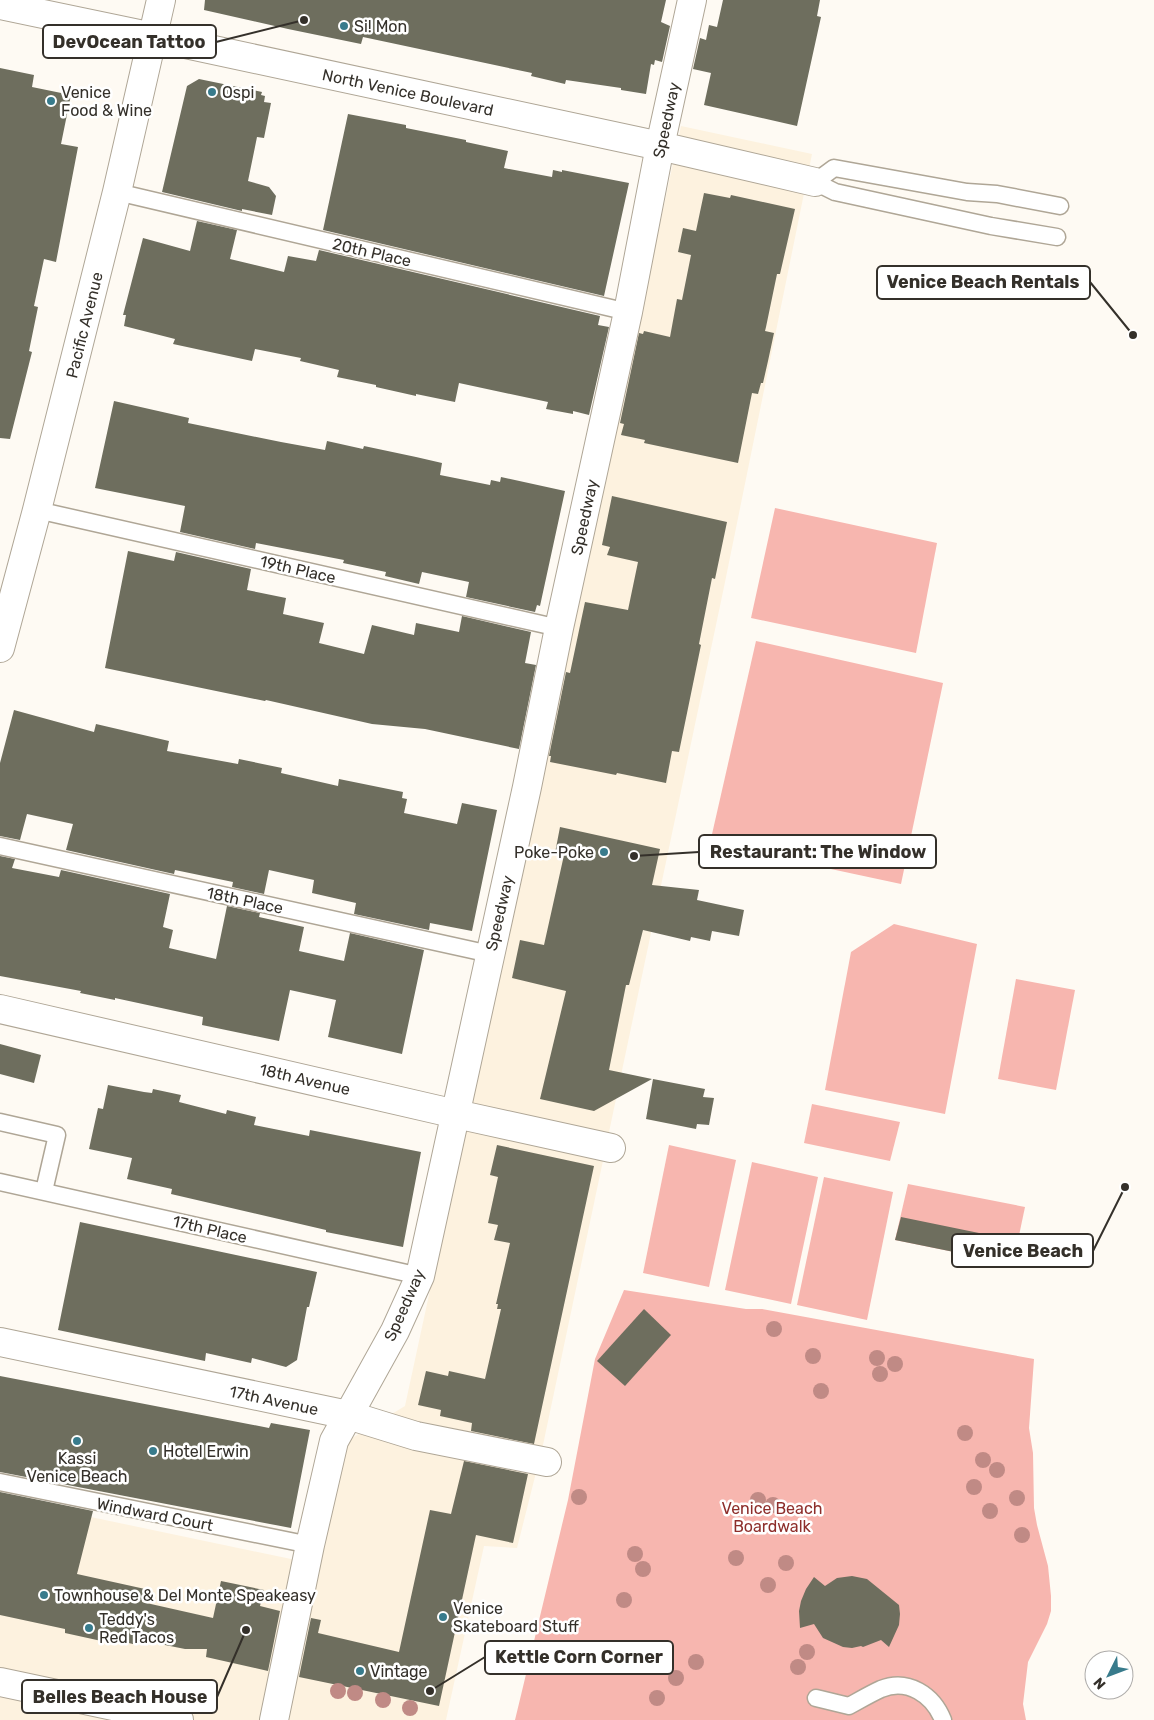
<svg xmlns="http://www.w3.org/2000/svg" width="1154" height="1720" font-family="Rubik,sans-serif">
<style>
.built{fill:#fdf2df}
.green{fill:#f7b6af}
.building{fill:#6e6e5e}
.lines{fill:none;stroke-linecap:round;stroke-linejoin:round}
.lane-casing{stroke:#afa696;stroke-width:19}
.street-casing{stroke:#afa696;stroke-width:30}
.secondary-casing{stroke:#afa696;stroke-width:30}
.lane{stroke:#fff;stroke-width:16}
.street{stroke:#fff;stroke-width:28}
.secondary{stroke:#fff;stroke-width:28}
.tree{fill:#c08a85}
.poi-dot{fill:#387b8c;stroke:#fff;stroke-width:2}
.labels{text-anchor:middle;stroke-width:5;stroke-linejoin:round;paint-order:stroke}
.poi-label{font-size:16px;fill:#34302a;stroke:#fff;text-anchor:start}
.street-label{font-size:16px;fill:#34302a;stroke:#fff}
.park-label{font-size:16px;fill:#8d2e2b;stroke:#fff}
.leader{fill:none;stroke:#34302a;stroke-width:2}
.callout-dot{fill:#34302a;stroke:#fff;stroke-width:2}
.callout{fill:#fff;stroke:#34302a;stroke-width:2}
.callout-label{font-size:18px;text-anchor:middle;font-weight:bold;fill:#34302a}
</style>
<rect width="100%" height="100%" fill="#fefaf3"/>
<path class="built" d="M 681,126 L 812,154 L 724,587 L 543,1445 L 517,1548 L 484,1546 L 446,1720 L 0,1720 L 0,1498 L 315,1564 L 342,1444 L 405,1406 Z"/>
<g class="green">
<path d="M 775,508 L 937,543 L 916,653 L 751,618 Z"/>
<path d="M 756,641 L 943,683 L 901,884 L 710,843 Z"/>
<path d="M 894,924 L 977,944 L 945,1114 L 825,1090 L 851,952 Z"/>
<path d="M 1016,979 L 1075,990 L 1056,1090 L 998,1079 Z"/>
<path d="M 812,1104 L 900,1122 L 890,1161 L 804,1143 Z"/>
<path d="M 669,1145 L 736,1160 L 709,1287 L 643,1273 Z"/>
<path d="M 752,1162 L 818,1177 L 791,1304 L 725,1290 Z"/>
<path d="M 824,1177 L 893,1192 L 867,1320 L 797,1305 Z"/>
<path d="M 908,1184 L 1025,1207 L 1013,1264 L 895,1240 Z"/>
<path d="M 624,1290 L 746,1309 L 762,1309 L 1034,1359 L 1029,1428 L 1033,1453 L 1034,1508 L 1037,1525 L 1048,1566 L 1051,1596 L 1051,1611 L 1047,1624 L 1028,1662 L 1023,1704 L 1026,1720 L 515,1720 L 568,1500 L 595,1359 Z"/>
</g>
<g class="building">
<path d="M 205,0 L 666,0 L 661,22 L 670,26 L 662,62 L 655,60 L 654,65 L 651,64 L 646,94 L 621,90 L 621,88 L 566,80 L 565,84 L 531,76 L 532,73 L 363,37 L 361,44 L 288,29 L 204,10 Z"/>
<path d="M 723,0 L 820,0 L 817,16 L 821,17 L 797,126 L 704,105 L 711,73 L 693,69 L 700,38 L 706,40 L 709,25 L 717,27 Z"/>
<path d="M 0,68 L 34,75 L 32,87 L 71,95 L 61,144 L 78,147 L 56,262 L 44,259 L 34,306 L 38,307 L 29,351 L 32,352 L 10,439 L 0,438 Z"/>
<path d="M 199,79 L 262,92 L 261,95 L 265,96 L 264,102 L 271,103 L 264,138 L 257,137 L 248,181 L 269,187 L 276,196 L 272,215 L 242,209 L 242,211 L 162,192 L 187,86 Z"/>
<path d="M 348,114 L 406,125 L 406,128 L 466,140 L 466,142 L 508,151 L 504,168 L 552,177 L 553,170 L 562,172 L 562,170 L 629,183 L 604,296 L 323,230 Z"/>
<path d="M 704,193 L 730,198 L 731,195 L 795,209 L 780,274 L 777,274 L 766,327 L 765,331 L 774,333 L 768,361 L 763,383 L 761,383 L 758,394 L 752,393 L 738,463 L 644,443 L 645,440 L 621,435 L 624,424 L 620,423 L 639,333 L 643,334 L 644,331 L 670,337 L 677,299 L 682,300 L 691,255 L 678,252 L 683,228 L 696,231 Z"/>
<path d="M 197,221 L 237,230 L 230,259 L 284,272 L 288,256 L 316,261 L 319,250 L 600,316 L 598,325 L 609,327 L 589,415 L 573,411 L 573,414 L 546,409 L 548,402 L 459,383 L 455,402 L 416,394 L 416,396 L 376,387 L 376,385 L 337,377 L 339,370 L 300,361 L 301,358 L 255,349 L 252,361 L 173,344 L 175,339 L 124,326 L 126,315 L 123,315 L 143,238 L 190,251 Z"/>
<path d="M 114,401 L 189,418 L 188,423 L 281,442 L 325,450 L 327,441 L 363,449 L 364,446 L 416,457 L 442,463 L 440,475 L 490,485 L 491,480 L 500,482 L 501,477 L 565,491 L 540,606 L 537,605 L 535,612 L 466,597 L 469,582 L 422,572 L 419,584 L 385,576 L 386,572 L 343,563 L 344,560 L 256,543 L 255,549 L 180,532 L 185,506 L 95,488 Z"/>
<path d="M 612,496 L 727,522 L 715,579 L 712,578 L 699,644 L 701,645 L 679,752 L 672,751 L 666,783 L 617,773 L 616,775 L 550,762 L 551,756 L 549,756 L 566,672 L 570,673 L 585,602 L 628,610 L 638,562 L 607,555 L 610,547 L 602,545 Z"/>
<path d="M 128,551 L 174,561 L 176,552 L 251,569 L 247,590 L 286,598 L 283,614 L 324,623 L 319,643 L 364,654 L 372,625 L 414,635 L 416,623 L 459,632 L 462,616 L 531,632 L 525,663 L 536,665 L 519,749 L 425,729 L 372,724 L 266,700 L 265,701 L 105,668 Z"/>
<path d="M 14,710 L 94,732 L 96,724 L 169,741 L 167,751 L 238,764 L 239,759 L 282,768 L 281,773 L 338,786 L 339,779 L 403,792 L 402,798 L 407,799 L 404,813 L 457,824 L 462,803 L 497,810 L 472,931 L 430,923 L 429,930 L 354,914 L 356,903 L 312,893 L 314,880 L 269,870 L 264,894 L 232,887 L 233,882 L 175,870 L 174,874 L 66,850 L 73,824 L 27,814 L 20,840 L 0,836 L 0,763 Z"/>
<path d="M 560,827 L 660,849 L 652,885 L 699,890 L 697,900 L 744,910 L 739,936 L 712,931 L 710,941 L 691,937 L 690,941 L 643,930 L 629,985 L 626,985 L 609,1070 L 652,1079 L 594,1111 L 540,1099 L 566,991 L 512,978 L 520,940 L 544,945 L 564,855 L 555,853 Z"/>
<path d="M 0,856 L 15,859 L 12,868 L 59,877 L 61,870 L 170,894 L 163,927 L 173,930 L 169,948 L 216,959 L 227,906 L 260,913 L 259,917 L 304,927 L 299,951 L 344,961 L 350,933 L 424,950 L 402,1054 L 328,1037 L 336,1000 L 290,990 L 279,1041 L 202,1025 L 203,1017 L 115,998 L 115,1000 L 80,993 L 81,991 L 0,976 Z"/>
<path d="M 0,1044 L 41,1055 L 34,1083 L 0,1074 Z"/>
<path d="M 653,1079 L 705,1089 L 703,1097 L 714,1098 L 709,1125 L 697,1124 L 696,1129 L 646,1119 Z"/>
<path d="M 108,1085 L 144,1092 L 152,1093 L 153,1089 L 181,1095 L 179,1102 L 226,1114 L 227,1110 L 256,1117 L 254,1125 L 309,1136 L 310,1130 L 421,1152 L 403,1247 L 326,1232 L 326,1230 L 171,1194 L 172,1189 L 127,1179 L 132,1158 L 89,1149 L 98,1108 L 103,1109 Z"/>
<path d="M 497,1145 L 594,1166 L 534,1444 L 471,1431 L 472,1423 L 440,1416 L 441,1410 L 418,1405 L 426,1371 L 448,1376 L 449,1371 L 485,1379 L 501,1309 L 497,1309 L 498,1304 L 496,1304 L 510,1243 L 494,1240 L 498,1225 L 488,1223 L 498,1177 L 490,1175 Z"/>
<path d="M 901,1217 L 1018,1241 L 1013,1264 L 895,1240 Z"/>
<path d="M 80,1222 L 317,1272 L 309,1307 L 307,1307 L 297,1360 L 286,1367 L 252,1358 L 251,1363 L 206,1353 L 205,1361 L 58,1330 Z"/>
<path d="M 644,1309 L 671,1335 L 625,1386 L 597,1361 Z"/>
<path d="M 0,1376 L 269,1428 L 271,1423 L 310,1430 L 291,1528 L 0,1472 Z"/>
<path d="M 464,1461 L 528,1474 L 513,1543 L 476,1535 L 439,1706 L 299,1677 L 311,1618 L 321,1620 L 318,1633 L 399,1652 L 430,1510 L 451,1514 Z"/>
<path d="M 0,1492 L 93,1511 L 77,1574 L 145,1589 L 142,1602 L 213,1618 L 221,1581 L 264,1590 L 260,1606 L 280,1611 L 268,1671 L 206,1657 L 207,1649 L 185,1649 L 135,1639 L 133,1644 L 107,1638 L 106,1642 L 65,1633 L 65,1629 L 0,1615 Z"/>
<path d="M 852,1576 L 867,1579 L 899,1605 L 900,1614 L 899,1625 L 889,1647 L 881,1640 L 863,1647 L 861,1646 L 852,1648 L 843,1647 L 823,1638 L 814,1624 L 800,1628 L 799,1611 L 801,1601 L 806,1589 L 814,1577 L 825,1586 L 837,1578 Z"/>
</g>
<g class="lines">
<g class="lane-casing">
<g id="lane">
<path d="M 117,192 L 628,312"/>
<path d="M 1057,237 L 991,226 L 835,192 L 815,182 L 834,168 L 967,192 L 997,194 L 1060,206"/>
<path d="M 37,510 L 559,628"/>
<path d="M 0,846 L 490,954"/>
<path d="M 0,1122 L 57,1135 L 44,1191"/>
<path d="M 0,1182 L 420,1276"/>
<path d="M 0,1482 L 310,1545"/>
<path d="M 816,1698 L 849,1706 C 860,1700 870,1694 881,1689 C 908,1678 933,1695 943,1720"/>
</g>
</g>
<g class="street-casing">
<g id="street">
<path d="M 153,37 L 660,146 L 815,182"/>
<path d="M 0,1009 L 456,1114 L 611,1148"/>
<path d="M 0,1342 L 348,1415 L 416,1436 L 547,1462"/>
<path d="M 0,1682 L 179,1720"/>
<path d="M 274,1720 L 310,1545 L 334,1441 L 395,1331 L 420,1276 L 527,787 L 559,628 L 628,312 L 660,146 L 692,0"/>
</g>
</g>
<g class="secondary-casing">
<g id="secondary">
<path d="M 0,5 L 153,37"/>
<path d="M 0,648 L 37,510 L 117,192 L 161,0"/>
</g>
</g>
<use href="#lane" class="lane"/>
<use href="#street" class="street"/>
<use href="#secondary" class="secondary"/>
</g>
<g class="tree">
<circle cx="774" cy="1329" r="8"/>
<circle cx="813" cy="1356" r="8"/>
<circle cx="877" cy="1358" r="8"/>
<circle cx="895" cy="1364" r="8"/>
<circle cx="880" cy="1374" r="8"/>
<circle cx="821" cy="1391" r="8"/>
<circle cx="965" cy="1433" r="8"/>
<circle cx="983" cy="1460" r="8"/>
<circle cx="997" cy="1470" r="8"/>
<circle cx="974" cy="1487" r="8"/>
<circle cx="579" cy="1497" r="8"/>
<circle cx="1017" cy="1498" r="8"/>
<circle cx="758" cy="1500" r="8"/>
<circle cx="773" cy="1505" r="8"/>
<circle cx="990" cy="1511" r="8"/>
<circle cx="1022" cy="1535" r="8"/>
<circle cx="635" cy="1554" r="8"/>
<circle cx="736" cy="1558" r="8"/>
<circle cx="786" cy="1563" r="8"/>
<circle cx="643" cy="1569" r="8"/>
<circle cx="768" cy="1585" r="8"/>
<circle cx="624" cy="1600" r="8"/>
<circle cx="807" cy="1652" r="8"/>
<circle cx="696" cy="1662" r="8"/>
<circle cx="798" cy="1667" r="8"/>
<circle cx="676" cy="1678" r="8"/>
<circle cx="338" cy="1691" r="8"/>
<circle cx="355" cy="1693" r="8"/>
<circle cx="657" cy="1698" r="8"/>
<circle cx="383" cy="1700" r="8"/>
<circle cx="410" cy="1708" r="8"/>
</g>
<g class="poi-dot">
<circle cx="344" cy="26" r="5"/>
<circle cx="212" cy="92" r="5"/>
<circle cx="51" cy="101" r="5"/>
<circle cx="604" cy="852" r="5"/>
<circle cx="77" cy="1441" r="5"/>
<circle cx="153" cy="1451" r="5"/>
<circle cx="44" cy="1595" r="5"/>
<circle cx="443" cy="1617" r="5"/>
<circle cx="89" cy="1628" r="5"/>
<circle cx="360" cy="1671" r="5"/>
</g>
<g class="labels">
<g class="poi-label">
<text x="354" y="32">Si! Mon</text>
<text x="61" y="98">Venice<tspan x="61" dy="18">Food &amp; Wine</tspan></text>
<text x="222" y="98">Ospi</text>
<text x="594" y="858" text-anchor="end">Poke-Poke</text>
<text x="163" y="1457">Hotel Erwin</text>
<text x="77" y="1464" text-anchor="middle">Kassi<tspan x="77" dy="18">Venice Beach</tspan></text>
<text x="54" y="1601">Townhouse &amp; Del Monte Speakeasy</text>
<text x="453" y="1614">Venice<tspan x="453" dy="18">Skateboard Stuff</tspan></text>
<text x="99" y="1625">Teddy's<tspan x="99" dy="18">Red Tacos</tspan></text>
<text x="370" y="1677">Vintage</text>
</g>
<g class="street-label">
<text transform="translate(408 92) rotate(12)" y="6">North Venice Boulevard</text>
<text transform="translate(666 120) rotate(-78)" y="6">Speedway</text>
<text transform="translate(372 252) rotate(13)" y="6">20th Place</text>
<text transform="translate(84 325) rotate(-76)" y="6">Pacific Avenue</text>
<text transform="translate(584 517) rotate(-78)" y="6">Speedway</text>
<text transform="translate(298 569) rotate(13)" y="6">19th Place</text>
<text transform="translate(245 900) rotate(12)" y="6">18th Place</text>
<text transform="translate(499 913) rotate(-77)" y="6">Speedway</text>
<text transform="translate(305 1079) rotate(13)" y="6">18th Avenue</text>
<text transform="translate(210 1229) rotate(13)" y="6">17th Place</text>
<text transform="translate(404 1305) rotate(-66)" y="6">Speedway</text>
<text transform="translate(274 1400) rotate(12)" y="6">17th Avenue</text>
<text transform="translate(155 1514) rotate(11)" y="6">Windward Court</text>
</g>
<g class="park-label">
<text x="772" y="1514">Venice Beach<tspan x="772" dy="18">Boardwalk</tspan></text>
</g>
</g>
<path class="leader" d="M304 20L216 42M1133 335L1090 282M634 856L699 852M1125 1187L1093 1251M430 1691L485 1657M246 1630L217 1697"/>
<g class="callout-dot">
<circle cx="304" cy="20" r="5"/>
<circle cx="1133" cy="335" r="5"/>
<circle cx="634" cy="856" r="5"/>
<circle cx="1125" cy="1187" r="5"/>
<circle cx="430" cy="1691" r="5"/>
<circle cx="246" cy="1630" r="5"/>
</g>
<g class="callout">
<rect x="43" y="25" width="173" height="33" rx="5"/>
<rect x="877" y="266" width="213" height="33" rx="5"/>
<rect x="699" y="835" width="237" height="33" rx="5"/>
<rect x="952" y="1234" width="141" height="33" rx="5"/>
<rect x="485" y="1641" width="188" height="33" rx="5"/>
<rect x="22" y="1680" width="195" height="33" rx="5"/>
</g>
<g class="callout-label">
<text x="129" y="48">DevOcean Tattoo</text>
<text x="983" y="288">Venice Beach Rentals</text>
<text x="818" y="858">Restaurant: The Window</text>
<text x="1023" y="1257">Venice Beach</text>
<text x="579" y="1663">Kettle Corn Corner</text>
<text x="120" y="1703">Belles Beach House</text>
</g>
<g transform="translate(1109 1675) rotate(228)"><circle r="24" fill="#ffffff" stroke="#aeacaa"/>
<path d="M0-4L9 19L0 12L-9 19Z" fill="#387b8c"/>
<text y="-8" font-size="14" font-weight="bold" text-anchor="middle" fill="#34302a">N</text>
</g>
</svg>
